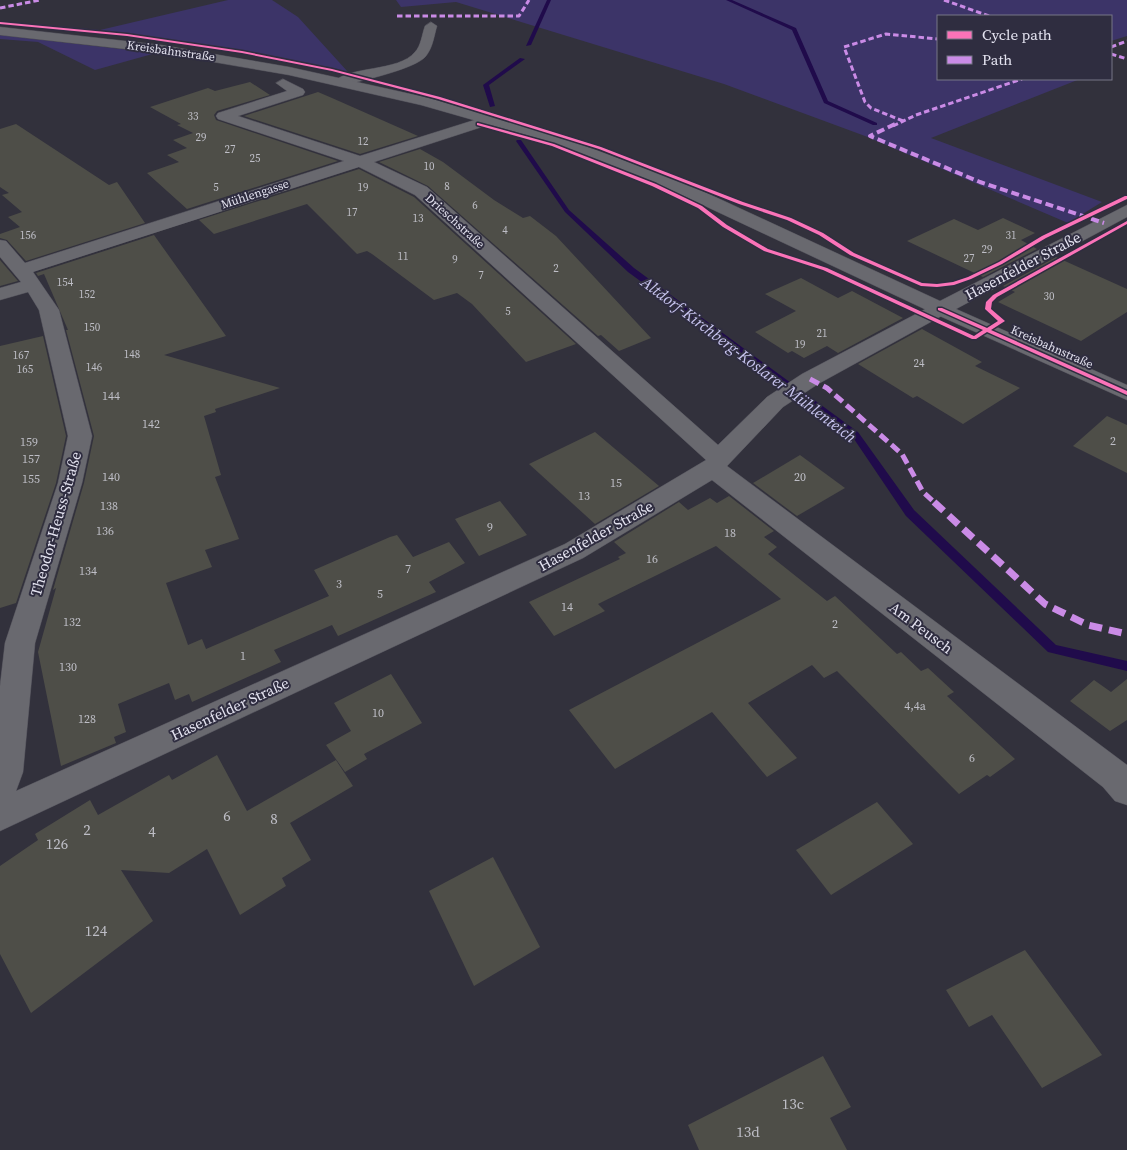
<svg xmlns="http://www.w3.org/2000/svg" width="1127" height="1150" font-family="'Source Serif 4',serif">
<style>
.green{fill:#3c3468}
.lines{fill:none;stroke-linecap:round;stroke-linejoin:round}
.stream{fill:#200b4b;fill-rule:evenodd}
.building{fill:#4e4e48}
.minor-casing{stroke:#4f4e58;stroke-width:1}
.tertiary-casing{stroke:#4f4e58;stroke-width:1}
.minor{fill:#69696f;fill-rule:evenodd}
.tertiary{fill:#69696f;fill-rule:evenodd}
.quiet-far3{stroke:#ca8be6;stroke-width:3;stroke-dasharray:5.5 3;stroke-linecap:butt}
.quiet-far2{stroke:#ca8be6;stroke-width:4;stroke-dasharray:8 4;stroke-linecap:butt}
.quiet-far1{stroke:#ca8be6;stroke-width:5;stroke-dasharray:10 5;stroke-linecap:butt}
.quiet{stroke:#ca8be6;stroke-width:7;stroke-dasharray:13 7;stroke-linecap:butt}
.cycleway-casing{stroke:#2f2d40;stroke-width:3}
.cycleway{fill:#fb73b8;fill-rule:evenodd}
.labels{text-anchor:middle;stroke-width:4;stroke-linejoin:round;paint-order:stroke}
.far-number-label{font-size:11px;fill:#bebec6}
.far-street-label{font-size:12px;fill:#e4e3f0;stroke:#2f2d40}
.number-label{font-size:12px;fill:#bebec6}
.street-label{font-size:15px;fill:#e4e3f0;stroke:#2f2d40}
.near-number-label{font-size:15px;fill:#bebec6}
.water-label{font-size:16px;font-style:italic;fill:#c7c4ee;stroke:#2f2d40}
</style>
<rect width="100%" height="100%" fill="#32313c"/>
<g class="green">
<path d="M 228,0 L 272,0 L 298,17 L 348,72 L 246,51 L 174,41 L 0,21 L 100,30 Z"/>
<path d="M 396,0 L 1127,0 L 1127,36 L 1111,41 L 1111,16 L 938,16 L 938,79 L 1080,79 L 931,138 L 1102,202 L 1068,223 L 865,136 L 724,84 L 456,2 L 401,7 Z"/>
<path d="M 0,35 L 156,53 L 95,70 L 38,42 L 0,39 Z"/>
</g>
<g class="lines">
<g class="stream">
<path d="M 547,0 L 551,0 L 531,45 L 526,46 Z"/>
<path d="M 726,0 L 732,0 L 796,28 L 828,101 L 877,123 L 877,125 L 873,125 L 824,103 L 792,30 Z"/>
<path d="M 520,58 L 525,59 L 489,85 L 495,106 L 490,107 L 483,85 Z"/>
<path d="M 517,140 L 521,140 L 569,210 L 634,268 L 858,432 L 914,510 L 1056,645 L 1127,661 L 1127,671 L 1048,652 L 906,516 L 852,436 L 628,272 L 565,212 L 516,141 Z"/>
</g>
</g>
<g class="building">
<path d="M 250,82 L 270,95 L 217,111 L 214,115 L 216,120 L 338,161 L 187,209 L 147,173 L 179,162 L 167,155 L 187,148 L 173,140 L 193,133 L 177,125 L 181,124 L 150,107 L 208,88 L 215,91 Z"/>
<path d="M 318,92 L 332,98 L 418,136 L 360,154 L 244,116 Z"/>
<path d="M 16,124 L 109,185 L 117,182 L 145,223 L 26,261 L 7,240 L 0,238 L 0,234 L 20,227 L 8,217 L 22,212 L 2,195 L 9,193 L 0,187 L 0,129 Z"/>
<path d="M 420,149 L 443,162 L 494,200 L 523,218 L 530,216 L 556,236 L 651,338 L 619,351 L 601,335 L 598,336 L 428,186 L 379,162 Z"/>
<path d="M 359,169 L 414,197 L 576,344 L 526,362 L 472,304 L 457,293 L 434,300 L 372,254 L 367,251 L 357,254 L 307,204 L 214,234 L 199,220 Z"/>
<path d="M 1003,218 L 1035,233 L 1021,240 L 1037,249 L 983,277 L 907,241 L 954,219 L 978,230 Z"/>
<path d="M 154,235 L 226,336 L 164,355 L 280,388 L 215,409 L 216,412 L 204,416 L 221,475 L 215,477 L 239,539 L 205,550 L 212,567 L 166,583 L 188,645 L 202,639 L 206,649 L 329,596 L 314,570 L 390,537 L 397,535 L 413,557 L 449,542 L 465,563 L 429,582 L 436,592 L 338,636 L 332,625 L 274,650 L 281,662 L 192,702 L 189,694 L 175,700 L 169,683 L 118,704 L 126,732 L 114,737 L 116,743 L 61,766 L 38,652 L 56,588 L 53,590 L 84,483 L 94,436 L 66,330 L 68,330 L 44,274 L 38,276 L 36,273 Z"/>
<path d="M 1056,257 L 1127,289 L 1127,312 L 1081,341 L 998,302 L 1015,292 L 1003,286 Z"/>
<path d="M 0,260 L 18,281 L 0,286 Z"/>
<path d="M 801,278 L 838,298 L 852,291 L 903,318 L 838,353 L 827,346 L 804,358 L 792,351 L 788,353 L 755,332 L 796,311 L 765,294 Z"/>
<path d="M 922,329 L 982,362 L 975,366 L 1020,388 L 963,424 L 917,396 L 913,398 L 858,364 Z"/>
<path d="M 43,336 L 66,436 L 56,483 L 16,603 L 0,608 L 0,346 Z"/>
<path d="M 1107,416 L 1127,425 L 1127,473 L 1073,446 Z"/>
<path d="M 595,432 L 659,486 L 595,524 L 529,464 Z"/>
<path d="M 800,455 L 845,488 L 797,516 L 753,483 Z"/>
<path d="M 729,496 L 774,531 L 764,537 L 777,547 L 768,554 L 827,601 L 835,596 L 897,654 L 901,652 L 921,671 L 928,668 L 954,692 L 947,696 L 1015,759 L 990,777 L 987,775 L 959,794 L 837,671 L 824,678 L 812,665 L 748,703 L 797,758 L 767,777 L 712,712 L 615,769 L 569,710 L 781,599 L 716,546 L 598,604 L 605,611 L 554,636 L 529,602 L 620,559 L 618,557 L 626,553 L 614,542 L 679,502 L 688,510 L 710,498 L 717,503 Z"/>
<path d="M 500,501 L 527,535 L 479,556 L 455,519 Z"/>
<path d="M 391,674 L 422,723 L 364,754 L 367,759 L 345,772 L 326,745 L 351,731 L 334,703 Z"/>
<path d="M 1127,679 L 1127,720 L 1110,731 L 1070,701 L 1094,680 L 1111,692 Z"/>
<path d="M 217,755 L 247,811 L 336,760 L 353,786 L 290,823 L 311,860 L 282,878 L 286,886 L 240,915 L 207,849 L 169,873 L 121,870 L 153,921 L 31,1013 L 0,954 L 0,866 L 38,840 L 35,834 L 90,800 L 98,815 L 169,775 L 172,780 Z"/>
<path d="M 877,802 L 913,844 L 831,895 L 796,850 Z"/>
<path d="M 493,857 L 540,947 L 474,986 L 429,891 Z"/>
<path d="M 1025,950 L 1102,1055 L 1042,1088 L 992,1015 L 969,1027 L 946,990 Z"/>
<path d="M 823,1056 L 851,1107 L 830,1118 L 847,1150 L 699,1150 L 688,1125 Z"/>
</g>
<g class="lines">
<g class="minor-casing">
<g id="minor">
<path d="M 431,22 L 437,26 C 434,36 433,47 426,56 C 416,69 360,81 341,86 L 334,82 C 347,66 399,72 415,52 C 421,46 422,34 425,26 Z"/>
<path d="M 283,79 L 303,89 L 305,92 L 303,95 L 238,116 L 360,156 L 484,117 L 494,117 L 496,120 L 494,123 L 374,162 L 427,187 L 718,445 L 767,397 L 802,374 L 933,305 L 940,303 L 947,305 L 950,309 L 947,313 L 818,384 L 783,407 L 727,466 L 1127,765 L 1127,805 L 1115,801 L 1103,787 L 712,480 L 583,558 L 0,831 L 0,686 L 5,643 L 58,483 L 68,436 L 39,310 L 28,292 L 0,300 L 0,288 L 21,282 L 0,257 L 0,240 L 6,241 L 25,263 L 344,161 L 218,119 L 216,116 L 218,113 L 287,91 L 276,83 ZM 359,167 L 415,195 L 706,460 L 565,544 L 16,791 L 23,772 L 35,643 L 82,483 L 92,436 L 59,310 L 33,272 Z"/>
</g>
</g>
<g class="tertiary-casing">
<path id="tertiary" d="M 0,27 L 161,45 L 289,67 L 429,98 L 550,133 L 683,182 L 940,301 L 1127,205 L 1127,217 L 956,309 L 1127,385 L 1127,400 L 933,313 L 671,190 L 540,139 L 421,105 L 289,75 L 161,53 L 0,35 Z"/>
</g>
<use href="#minor" class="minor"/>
<use href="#tertiary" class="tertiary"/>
<g class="quiet-far3">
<path d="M 944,0 L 989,16"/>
<path d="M 0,8 L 40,0"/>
<path d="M 397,16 L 519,16 L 529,0"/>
<path d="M 1111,47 L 1127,41"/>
<path d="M 1111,54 L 1127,59"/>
<path d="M 903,121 L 871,108 L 865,102 L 844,47 L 886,34 L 938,39"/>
<path d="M 893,126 L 916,115 L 1022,79"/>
</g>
<path class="quiet-far2" d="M 895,124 L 870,136 L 980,182 L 1104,223"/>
<path class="quiet-far1" d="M 810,379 L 827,388 L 902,454 L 923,492 L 935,503"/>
<path class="quiet" d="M 934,502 L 1045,604 L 1088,625 L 1127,634"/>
<g class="cycleway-casing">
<g id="cycleway">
<path d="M 0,22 L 127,34 L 242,51 L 332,69 L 440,97 L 601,147 L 743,202 L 791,218 L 823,233 L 854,253 L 922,283 L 937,284 L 953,282 L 968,277 L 999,262 L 1042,236 L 1125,196 L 1127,196 L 1127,199 L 1046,238 L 1002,264 L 971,279 L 954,285 L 937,287 L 921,286 L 850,255 L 819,235 L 787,220 L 739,204 L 599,149 L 438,99 L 332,71 L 242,53 L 127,36 L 0,24 Z"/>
<path d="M 478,123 L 554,144 L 656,184 L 702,206 L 727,225 L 768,249 L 827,268 L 974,336 L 983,330 L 938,310 L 938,308 L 942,308 L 987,328 L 998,321 L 985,309 L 986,302 L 993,295 L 1127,221 L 1127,224 L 997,297 L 992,302 L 991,309 L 1005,321 L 991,330 L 1127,391 L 1127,395 L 987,332 L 976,339 L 972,339 L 823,270 L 764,251 L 723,227 L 698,208 L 652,186 L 552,146 L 477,125 L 477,123 Z"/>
</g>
</g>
<use href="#cycleway" class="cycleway"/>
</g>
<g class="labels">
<g class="far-number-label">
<text x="193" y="120">33</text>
<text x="201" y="141">29</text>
<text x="363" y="145">12</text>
<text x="230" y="153">27</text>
<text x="255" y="162">25</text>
<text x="429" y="170">10</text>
<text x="447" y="190">8</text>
<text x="216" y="191">5</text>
<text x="363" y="191">19</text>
<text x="475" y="209">6</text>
<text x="352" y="216">17</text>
<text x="418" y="222">13</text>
<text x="505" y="234">4</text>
<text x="28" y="239">156</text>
<text x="1011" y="239">31</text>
<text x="987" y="253">29</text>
<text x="403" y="260">11</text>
<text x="969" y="262">27</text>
<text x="455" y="263">9</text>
<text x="556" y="272">2</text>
<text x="481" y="279">7</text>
<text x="65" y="286">154</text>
<text x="87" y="298">152</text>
<text x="1049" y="300">30</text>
<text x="508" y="315">5</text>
<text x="92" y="331">150</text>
<text x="822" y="337">21</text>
<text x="800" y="348">19</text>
<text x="132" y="358">148</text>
<text x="21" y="359">167</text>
<text x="919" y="367">24</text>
<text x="94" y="371">146</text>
<text x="25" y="373">165</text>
</g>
<g class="far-street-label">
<text transform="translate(171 51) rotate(8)" y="4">Kreisbahnstraße</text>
<text transform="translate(255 194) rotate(-18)" y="4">Mühlengasse</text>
<text transform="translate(455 221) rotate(42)" y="4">Drieschstraße</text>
<text transform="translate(1052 347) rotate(24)" y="4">Kreisbahnstraße</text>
</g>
<g class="number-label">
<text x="111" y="400">144</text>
<text x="151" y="428">142</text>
<text x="1113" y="445">2</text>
<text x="29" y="446">159</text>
<text x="31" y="463">157</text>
<text x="111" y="481">140</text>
<text x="800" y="481">20</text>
<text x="31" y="483">155</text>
<text x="616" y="487">15</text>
<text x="584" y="500">13</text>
<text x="109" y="510">138</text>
<text x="490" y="531">9</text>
<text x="105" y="535">136</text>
<text x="730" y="537">18</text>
<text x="652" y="563">16</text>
<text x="408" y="573">7</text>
<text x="88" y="575">134</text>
<text x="339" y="588">3</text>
<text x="380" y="598">5</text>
<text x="567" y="611">14</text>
<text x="72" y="626">132</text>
<text x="835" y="628">2</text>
<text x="243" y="660">1</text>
<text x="68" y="671">130</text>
<text x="915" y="710">4,4a</text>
<text x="378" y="717">10</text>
<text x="87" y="723">128</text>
<text x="972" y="762">6</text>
</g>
<g class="street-label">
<text transform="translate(1023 266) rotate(-28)" y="5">Hasenfelder Straße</text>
<text transform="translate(56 524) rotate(-74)" y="5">Theodor-Heuss-Straße</text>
<text transform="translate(596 536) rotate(-29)" y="5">Hasenfelder Straße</text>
<text transform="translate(921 628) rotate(37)" y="5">Am Peusch</text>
<text transform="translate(230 709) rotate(-25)" y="5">Hasenfelder Straße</text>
</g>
<g class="near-number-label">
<text x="227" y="821">6</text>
<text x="274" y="824">8</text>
<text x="87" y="835">2</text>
<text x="152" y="837">4</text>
<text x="57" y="849">126</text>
<text x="96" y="936">124</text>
<text x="793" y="1109">13c</text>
<text x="748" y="1137">13d</text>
</g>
<g class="water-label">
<text transform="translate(749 359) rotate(37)" y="6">Altdorf-Kirchberg-Koslarer Mühlenteich</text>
</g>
</g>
<rect x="937" y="15" width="175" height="65" fill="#2f2d40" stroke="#777686"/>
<rect x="947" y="31" width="25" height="8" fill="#fb73b8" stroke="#777686"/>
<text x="982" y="40" font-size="15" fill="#e4e3f0">Cycle path</text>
<rect x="947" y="56" width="25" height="8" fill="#ca8be6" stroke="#777686"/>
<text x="982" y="65" font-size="15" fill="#e4e3f0">Path</text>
</svg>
